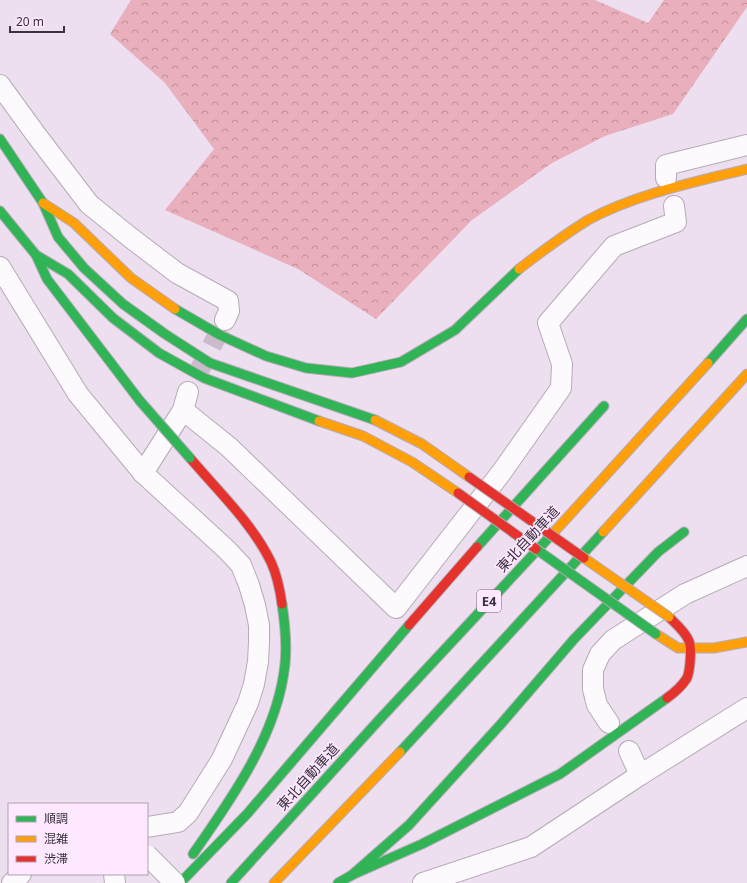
<svg xmlns="http://www.w3.org/2000/svg" width="747" height="883" font-family="'Noto Sans','Noto Sans JP',sans-serif">
<style>
.forest{fill:url(#forest-crowns)}
.lines{fill:none;stroke-linecap:round;stroke-linejoin:round}
.street-tunnel{stroke:#cabccb;stroke-width:20;stroke-dasharray:20 10;stroke-linecap:butt}
.street-casing{stroke:#b5abb7;stroke-width:22}
.fast-casing{stroke:#b5abb7;stroke-width:11}
.slow-casing{stroke:#b5abb7;stroke-width:11}
.jam-casing{stroke:#b5abb7;stroke-width:11}
.street{stroke:#fcfafd;stroke-width:20}
.fast{stroke:#30b455;stroke-width:9}
.slow{stroke:#ff9f0a;stroke-width:9}
.jam{stroke:#e5322d;stroke-width:9}
.street-bridge-casing{stroke:#b5abb7;stroke-width:22;stroke-linecap:butt}
.fast-bridge-casing{stroke:#b5abb7;stroke-width:11;stroke-linecap:butt}
.slow-bridge-casing{stroke:#b5abb7;stroke-width:11;stroke-linecap:butt}
.jam-bridge-casing{stroke:#b5abb7;stroke-width:11;stroke-linecap:butt}
.street-bridge{stroke:#fcfafd;stroke-width:20}
.fast-bridge{stroke:#30b455;stroke-width:9}
.slow-bridge{stroke:#ff9f0a;stroke-width:9}
.jam-bridge{stroke:#e5322d;stroke-width:9}
.labels{text-anchor:middle;stroke-width:3.5;stroke-linejoin:round;paint-order:stroke}
.shield{fill:#fde8ff;stroke:#766977;stroke-width:1}
.shield-label{font-size:13px;font-weight:bold;fill:#3c323d}
.street-label{font-size:14px;fill:#3c323d;stroke:#fde8ff}
</style>
<defs>
<pattern id="forest-crowns" width="20" height="18" patternUnits="userSpaceOnUse"><rect width="20" height="18" fill="#e9afbc"/><path d="M2 6a3 3 0 1 1 6 0M12 15a3 3 0 1 1 6 0" fill="none" stroke="#be8f9a"/></pattern>
</defs>
<rect width="100%" height="100%" fill="#eddfef"/>
<path class="forest" d="M 131,0 L 595,0 L 648,23 L 664,0 L 747,0 L 747,7 L 673,114 L 605,136 L 552,163 L 472,220 L 376,319 L 298,269 L 165,210 L 214,149 L 165,83 L 110,34 Z"/>
<g class="lines">
<path class="street-tunnel" d="M 198,373 L 225,320"/>
<g class="street-casing">
<g id="street">
<path d="M 0,85 L 37,136 L 89,204 L 131,238 L 177,273 L 228,301 L 229,311 L 225,320"/>
<path d="M 666,178 L 666,165 L 747,145"/>
<path d="M 0,267 L 78,394 L 143,473 L 227,550 L 241,565 L 249,585 L 255,605 L 259,625 L 259,642 L 258,662 L 254,684 L 248,703 L 222,759 L 188,813 L 178,822 L 147,827"/>
<path d="M 183,410 L 229,447 L 396,608 L 501,473 L 561,388 L 562,364 L 548,323 L 614,246 L 676,222 L 674,206"/>
<path d="M 143,473 L 183,410 L 188,392"/>
<path d="M 609,723 L 597,705 L 593,689 L 593,670 L 600,654 L 613,640 L 685,594 L 747,566"/>
<path d="M 629,751 L 640,775"/>
<path d="M 114,874 L 115,883"/>
<path d="M 12,883 L 21,874"/>
<path d="M 423,883 L 531,847 L 640,775 L 747,708"/>
</g>
</g>
<g class="fast-casing">
<g id="fast">
<path d="M 0,139 L 43,203 L 58,237 L 84,268 L 123,304 L 165,334 L 210,363 L 375,420"/>
<path d="M 0,211 L 36,255 L 47,279 L 140,401"/>
<path d="M 36,255 L 68,274 L 113,318 L 159,353 L 204,378 L 319,421"/>
<path d="M 175,309 L 220,335 L 266,356 L 306,368 L 352,373 L 401,362 L 455,330 L 519,269"/>
<path d="M 708,363 L 747,319"/>
<path d="M 477,547 L 604,406"/>
<path d="M 400,752 L 603,532"/>
<path d="M 193,854 C 232,798 278,734 285,664 C 287,645 285,624 282,604"/>
<path d="M 352,875 L 409,825 L 501,724 L 575,638 L 658,552 L 684,532"/>
<path d="M 180,883 L 247,814 L 409,625"/>
<path d="M 231,883 L 379,720 L 555,531"/>
<path d="M 338,883 L 352,875 L 422,844 L 560,774 L 667,698"/>
</g>
</g>
<g class="slow-casing">
<g id="slow">
<path d="M 43,203 L 74,223 L 131,278 L 175,309"/>
<path d="M 519,269 C 541,252 564,235 588,220 C 636,194 695,182 747,169"/>
<path d="M 375,420 L 422,444 L 469,477"/>
<path d="M 319,421 L 363,436 L 412,462 L 458,493"/>
<path d="M 555,531 L 708,363"/>
<path d="M 603,532 L 747,374"/>
<path d="M 656,634 L 678,648 L 714,648 L 747,642"/>
<path d="M 274,883 L 400,752"/>
</g>
</g>
<g class="jam-casing">
<g id="jam">
<path d="M 190,458 C 218,491 252,523 271,562 C 277,575 280,590 282,604"/>
<path d="M 409,625 L 477,547"/>
<path d="M 667,698 C 674,693 682,686 687,678 C 690,671 692,648 689,641 C 685,631 676,624 669,617"/>
</g>
</g>
<use href="#street" class="street"/>
<use href="#fast" class="fast"/>
<use href="#slow" class="slow"/>
<use href="#jam" class="jam"/>
<g class="street-bridge-casing">
<path id="street-bridge" d="M 147,855 L 175,883"/>
</g>
<g class="fast-bridge-casing">
<g id="fast-bridge">
<path d="M 140,401 L 190,458"/>
<path d="M 536,549 L 656,634"/>
</g>
</g>
<g class="slow-bridge-casing">
<path id="slow-bridge" d="M 584,558 L 669,617"/>
</g>
<g class="jam-bridge-casing">
<g id="jam-bridge">
<path d="M 469,477 L 584,558"/>
<path d="M 458,493 L 536,549"/>
</g>
</g>
<use href="#street-bridge" class="street-bridge"/>
<use href="#fast-bridge" class="fast-bridge"/>
<use href="#slow-bridge" class="slow-bridge"/>
<use href="#jam-bridge" class="jam-bridge"/>
</g>
<g class="labels">
<rect class="shield" x="477" y="590" width="24" height="22" rx="3"/>
<g class="shield-label">
<text x="489" y="606">E4</text>
</g>
<g class="street-label">
<text transform="translate(528 539) rotate(-47)" y="5">東北自動車道</text>
<text transform="translate(308 777) rotate(-48)" y="5">東北自動車道</text>
</g>
</g>
<rect x="8" y="803" width="140" height="72" fill="#fde8ff" stroke="#b09fb1"/>
<rect x="16" y="816" width="20" height="6" fill="#30b455" stroke="#b09fb1"/>
<text x="44" y="823" font-size="12" fill="#3c323d">順調</text>
<rect x="16" y="836" width="20" height="6" fill="#ff9f0a" stroke="#b09fb1"/>
<text x="44" y="843" font-size="12" fill="#3c323d">混雑</text>
<rect x="16" y="856" width="20" height="6" fill="#e5322d" stroke="#b09fb1"/>
<text x="44" y="863" font-size="12" fill="#3c323d">渋滞</text>
<path d="M10 26v6h54v-6" fill="none" stroke="#3c323d" stroke-width="2"/>
<text x="16" y="26" font-size="12" fill="#3c323d" stroke="#fde8ff" stroke-width="3" paint-order="stroke">20 m</text>
</svg>
